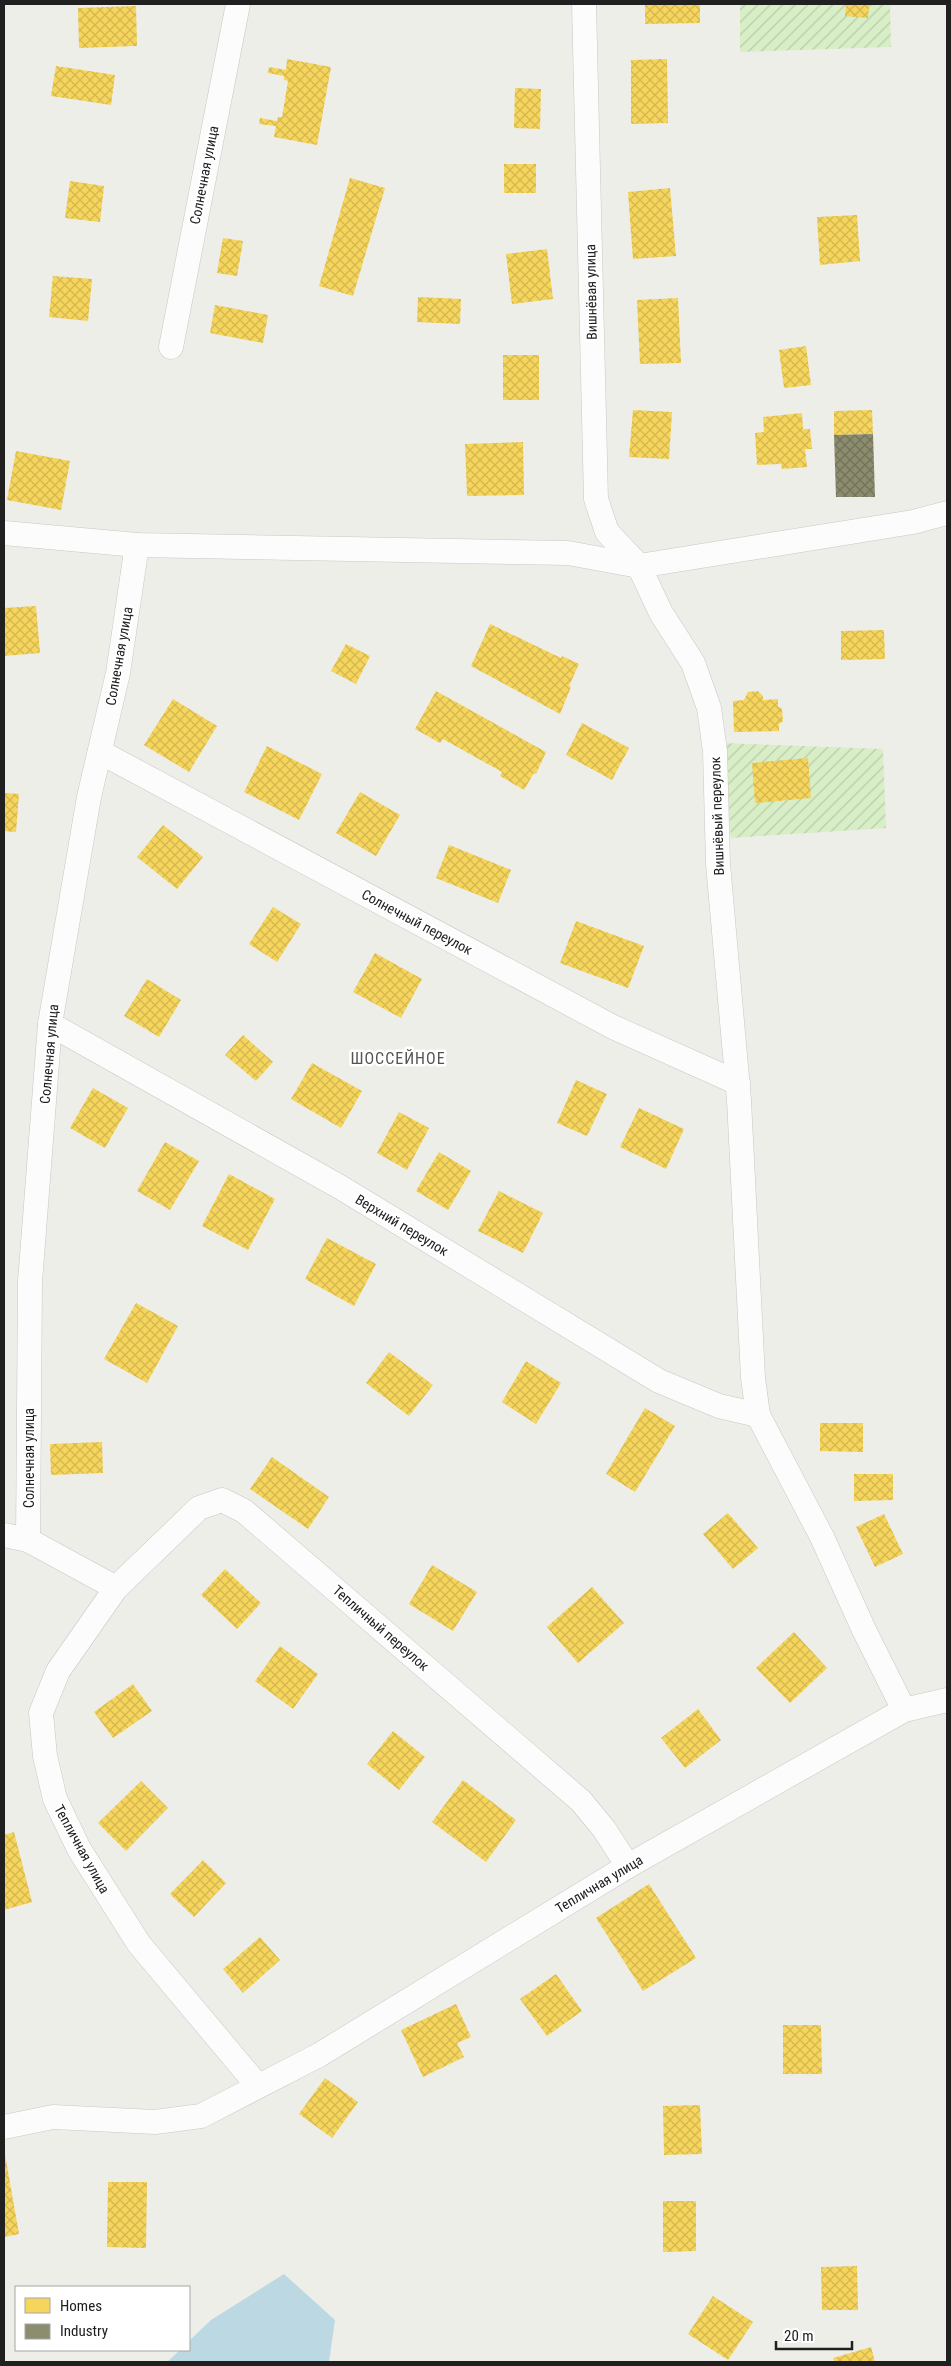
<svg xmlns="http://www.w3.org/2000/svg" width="951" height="2366" font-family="'Roboto Condensed',sans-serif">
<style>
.garden{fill:url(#garden-furrows)}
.water{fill:#bbd8e3}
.homes{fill:url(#homes-cross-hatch)}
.industry{fill:url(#industry-cross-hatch)}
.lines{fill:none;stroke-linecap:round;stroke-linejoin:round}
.street-casing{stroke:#c7c7c5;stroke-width:25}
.street{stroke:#fcfcfc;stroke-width:24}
.labels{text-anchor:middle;stroke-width:5;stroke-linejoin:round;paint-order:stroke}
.street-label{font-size:14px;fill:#202020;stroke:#fff}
.quarter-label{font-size:16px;letter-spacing:1px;fill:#535353;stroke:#fff}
</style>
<defs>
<pattern id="garden-furrows" width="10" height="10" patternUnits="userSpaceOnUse" patternTransform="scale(1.25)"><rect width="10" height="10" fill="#d8eec6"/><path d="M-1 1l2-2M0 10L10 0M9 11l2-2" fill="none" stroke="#b9ccaa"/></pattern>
<pattern id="homes-cross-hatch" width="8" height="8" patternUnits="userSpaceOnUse" patternTransform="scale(1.25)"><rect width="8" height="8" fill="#f6d55c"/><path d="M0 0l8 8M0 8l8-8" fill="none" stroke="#d3b750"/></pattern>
<pattern id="industry-cross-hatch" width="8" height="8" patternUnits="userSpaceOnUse" patternTransform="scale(1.25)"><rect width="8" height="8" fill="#8c8c6e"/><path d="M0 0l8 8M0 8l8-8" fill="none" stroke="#72725a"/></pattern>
</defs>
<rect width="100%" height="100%" fill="#eeeee9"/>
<g class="garden">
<path d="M 740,4 L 890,4 L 891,47 L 740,52 Z"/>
<path d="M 723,743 L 883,749 L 886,828 L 731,838 Z"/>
</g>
<path class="water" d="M 284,2274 L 335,2320 L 329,2362 L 167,2362 L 180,2350 L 189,2350 L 189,2341 L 211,2320 Z"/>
<g class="homes">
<path d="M 645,4 L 700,4 L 700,23 L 645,24 Z"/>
<path d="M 846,4 L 874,4 L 869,7 L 868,18 L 845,16 Z"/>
<path d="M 136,6 L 137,46 L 79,48 L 78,8 Z"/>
<path d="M 287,59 L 331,67 L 317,145 L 274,137 L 276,126 L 259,124 L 260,118 L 277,121 L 278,117 L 282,117 L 288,81 L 284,80 L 284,76 L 268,73 L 269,67 L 286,70 Z"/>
<path d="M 667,59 L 668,123 L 631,124 L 631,60 Z"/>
<path d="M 56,66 L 115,75 L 111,105 L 51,96 Z"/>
<path d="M 515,88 L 541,89 L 540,129 L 514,128 Z"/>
<rect x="504" y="164" width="32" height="29"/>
<path d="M 350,178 L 385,188 L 353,296 L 319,286 Z"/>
<path d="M 70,181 L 104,186 L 100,222 L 65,218 Z"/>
<path d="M 670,188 L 676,256 L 633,259 L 628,192 Z"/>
<path d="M 857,215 L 860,261 L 820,265 L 817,217 Z"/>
<path d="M 223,238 L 243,241 L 237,276 L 217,273 Z"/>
<path d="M 547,249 L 553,299 L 512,304 L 506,254 Z"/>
<path d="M 53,276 L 92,279 L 88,321 L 49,317 Z"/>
<path d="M 418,297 L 461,299 L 460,324 L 417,322 Z"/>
<path d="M 678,298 L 681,363 L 640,364 L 637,300 Z"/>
<path d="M 215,305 L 268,315 L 263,343 L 210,333 Z"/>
<path d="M 806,346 L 811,385 L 784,388 L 779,350 Z"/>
<rect x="503" y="355" width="36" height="45"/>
<path d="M 633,410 L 672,412 L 669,459 L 629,457 Z"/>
<path d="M 872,410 L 873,434 L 834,435 L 834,411 Z"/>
<path d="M 802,413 L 803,429 L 810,429 L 812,449 L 805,449 L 807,467 L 782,469 L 781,464 L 757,465 L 755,433 L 764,432 L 763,417 Z"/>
<path d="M 523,442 L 524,495 L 467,496 L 465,444 Z"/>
<path d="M 16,451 L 70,461 L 61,510 L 7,500 Z"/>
<path d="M 36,606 L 40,653 L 4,656 L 4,608 Z"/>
<path d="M 490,624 L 561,658 L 562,656 L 579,664 L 569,686 L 571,687 L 560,714 L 471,666 Z"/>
<path d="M 884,630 L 885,659 L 841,660 L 841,631 Z"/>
<path d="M 346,644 L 370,656 L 356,684 L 331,671 Z"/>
<path d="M 436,691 L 546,752 L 536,774 L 534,773 L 524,790 L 500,776 L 502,772 L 443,739 L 440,743 L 415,729 Z"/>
<path d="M 758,691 L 763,696 L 763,700 L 778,699 L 778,706 L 782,709 L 783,721 L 779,724 L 779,731 L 734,732 L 733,701 L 744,700 L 748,692 Z"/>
<path d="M 173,699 L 217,726 L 189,772 L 144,745 Z"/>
<path d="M 582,723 L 629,748 L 612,780 L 566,755 Z"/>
<path d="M 267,746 L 322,774 L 299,820 L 244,792 Z"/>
<path d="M 808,758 L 811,798 L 755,803 L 752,763 Z"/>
<path d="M 360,792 L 400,815 L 376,856 L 336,833 Z"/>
<path d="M 4,793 L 19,794 L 16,832 L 4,831 Z"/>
<path d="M 163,825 L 203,857 L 177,889 L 137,857 Z"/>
<path d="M 449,845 L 511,870 L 498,903 L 436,878 Z"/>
<path d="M 273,907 L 301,924 L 277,962 L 249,944 Z"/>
<path d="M 576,921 L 644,946 L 628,988 L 560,963 Z"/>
<path d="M 375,953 L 422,979 L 401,1018 L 353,992 Z"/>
<path d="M 147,979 L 181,1000 L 159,1037 L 124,1016 Z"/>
<path d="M 243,1035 L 273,1062 L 256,1081 L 225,1055 Z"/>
<path d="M 312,1063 L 362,1091 L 341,1128 L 291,1099 Z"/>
<path d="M 576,1080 L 607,1094 L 587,1136 L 557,1123 Z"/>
<path d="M 93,1088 L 128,1108 L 105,1148 L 70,1128 Z"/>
<path d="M 639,1108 L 684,1129 L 666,1169 L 620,1147 Z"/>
<path d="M 399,1112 L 429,1128 L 407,1170 L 377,1153 Z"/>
<path d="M 165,1142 L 199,1161 L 170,1210 L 137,1191 Z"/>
<path d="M 439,1152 L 471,1171 L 448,1210 L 416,1191 Z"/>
<path d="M 229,1174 L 275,1199 L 248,1250 L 202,1226 Z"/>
<path d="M 499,1191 L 543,1213 L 523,1253 L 478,1231 Z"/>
<path d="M 327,1238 L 376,1264 L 354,1306 L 305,1279 Z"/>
<path d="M 136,1303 L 178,1326 L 147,1383 L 104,1359 Z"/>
<path d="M 389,1352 L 433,1385 L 409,1416 L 366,1383 Z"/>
<path d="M 526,1361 L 561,1383 L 536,1424 L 502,1402 Z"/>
<path d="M 645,1408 L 675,1426 L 635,1492 L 606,1474 Z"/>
<path d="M 820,1423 L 863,1423 L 863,1452 L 820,1451 Z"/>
<path d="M 102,1442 L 103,1473 L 51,1475 L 50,1444 Z"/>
<path d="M 272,1457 L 329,1497 L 308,1529 L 250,1489 Z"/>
<path d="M 854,1474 L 893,1474 L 893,1500 L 854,1501 Z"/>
<path d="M 728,1513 L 758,1548 L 733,1569 L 703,1534 Z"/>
<path d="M 884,1514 L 903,1554 L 875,1567 L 856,1527 Z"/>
<path d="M 432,1565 L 477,1592 L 453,1631 L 409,1604 Z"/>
<path d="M 225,1569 L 261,1603 L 237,1629 L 201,1595 Z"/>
<path d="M 592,1587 L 624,1623 L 578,1663 L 547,1627 Z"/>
<path d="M 794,1632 L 827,1668 L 790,1703 L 756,1668 Z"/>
<path d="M 280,1646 L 318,1674 L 293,1709 L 255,1681 Z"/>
<path d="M 133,1684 L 152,1711 L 113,1738 L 94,1712 Z"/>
<path d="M 698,1709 L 721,1740 L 685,1768 L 661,1738 Z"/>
<path d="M 393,1731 L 425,1757 L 399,1790 L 367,1764 Z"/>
<path d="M 463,1780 L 516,1820 L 486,1862 L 432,1822 Z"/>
<path d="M 141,1781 L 168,1808 L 126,1851 L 98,1823 Z"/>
<path d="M 14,1832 L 32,1902 L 4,1910 L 4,1835 Z"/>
<path d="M 203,1860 L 226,1883 L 194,1917 L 170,1894 Z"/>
<path d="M 649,1884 L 696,1958 L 643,1991 L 596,1918 Z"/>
<path d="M 260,1937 L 280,1960 L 243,1993 L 223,1969 Z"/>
<path d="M 556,1974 L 582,2011 L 547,2036 L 520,1999 Z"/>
<path d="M 456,2004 L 471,2037 L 457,2043 L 464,2057 L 423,2077 L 401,2030 Z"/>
<path d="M 783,2025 L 821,2025 L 822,2074 L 783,2074 Z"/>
<path d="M 325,2078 L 358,2102 L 332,2138 L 299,2114 Z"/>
<path d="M 700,2105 L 702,2154 L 664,2155 L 663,2106 Z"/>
<path d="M 4,2149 L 19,2234 L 4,2237 Z"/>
<path d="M 108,2182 L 147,2182 L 146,2248 L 107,2247 Z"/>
<path d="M 663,2201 L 696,2201 L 696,2251 L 663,2252 Z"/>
<path d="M 857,2266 L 858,2310 L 822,2310 L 821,2267 Z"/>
<path d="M 713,2296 L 753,2322 L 728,2360 L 688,2334 Z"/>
<path d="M 871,2347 L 875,2362 L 835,2362 L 833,2358 Z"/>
</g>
<path class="industry" d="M 873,434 L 875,497 L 836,497 L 834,435 Z"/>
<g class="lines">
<g class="street-casing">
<g id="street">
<path d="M 584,4 L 596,499 L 607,532 L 639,566 L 661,613 L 693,663 L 709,708 L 715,751 L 718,864 L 739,1100 L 753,1378 L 758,1415 L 822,1537 L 864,1630 L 904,1710"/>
<path d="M 171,347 L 238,4"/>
<path d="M 4,533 L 137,545 L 568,553 L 639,566 L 913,522 L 947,513"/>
<path d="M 100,752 L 613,1027 L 738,1083"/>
<path d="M 50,1024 L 340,1187 L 659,1381 L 719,1406 L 758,1415"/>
<path d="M 4,1535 L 28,1540 L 116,1588"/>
<path d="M 28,1540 L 30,1282 L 50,1024 L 89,797 L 118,673 L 137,545"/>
<path d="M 258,2086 L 139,1944 L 79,1849 L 55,1799 L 45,1756 L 41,1713 L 58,1671 L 116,1588 L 199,1508 L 222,1500 L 244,1511 L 581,1801 L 604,1829 L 628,1866"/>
<path d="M 4,2127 L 53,2117 L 155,2122 L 201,2116 L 319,2055 L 628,1866 L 904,1710 L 947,1700"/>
</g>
</g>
<use href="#street" class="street"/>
</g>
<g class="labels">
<g class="street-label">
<text transform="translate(204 175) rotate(-79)" y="5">Солнечная улица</text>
<text transform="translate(591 292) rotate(-91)" y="5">Вишнёвая улица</text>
<text transform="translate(119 656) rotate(-80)" y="5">Солнечная улица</text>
<text transform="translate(717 816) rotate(-92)" y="5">Вишнёвый переулок</text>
<text transform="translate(417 922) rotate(28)" y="5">Солнечный переулок</text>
<text transform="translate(49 1054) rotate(-85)" y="5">Солнечная улица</text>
<text transform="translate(402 1225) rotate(31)" y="5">Верхний переулок</text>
<text transform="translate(29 1458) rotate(-90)" y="5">Солнечная улица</text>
<text transform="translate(381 1628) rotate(41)" y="5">Тепличный переулок</text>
<text transform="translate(82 1849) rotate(61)" y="5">Тепличная улица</text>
<text transform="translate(599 1884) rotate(-31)" y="5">Тепличная улица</text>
</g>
<g class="quarter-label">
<text x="398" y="1064">ШОССЕЙНОЕ</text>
</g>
</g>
<rect width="951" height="2366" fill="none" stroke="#202020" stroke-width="10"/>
<rect x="15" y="2286" width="175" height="65" fill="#ffffff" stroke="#a6a6a6"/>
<rect x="25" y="2298" width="25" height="15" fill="#f6d55c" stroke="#a6a6a6"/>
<text x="60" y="2311" font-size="15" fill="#202020">Homes</text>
<rect x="25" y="2324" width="25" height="15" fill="#8c8c6e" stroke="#a6a6a6"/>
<text x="60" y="2336" font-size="15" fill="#202020">Industry</text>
<path d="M776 2341v8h76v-8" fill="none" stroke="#202020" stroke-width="2.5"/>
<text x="784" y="2341" font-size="15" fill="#202020" stroke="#ffffff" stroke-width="4" paint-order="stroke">20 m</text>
</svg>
